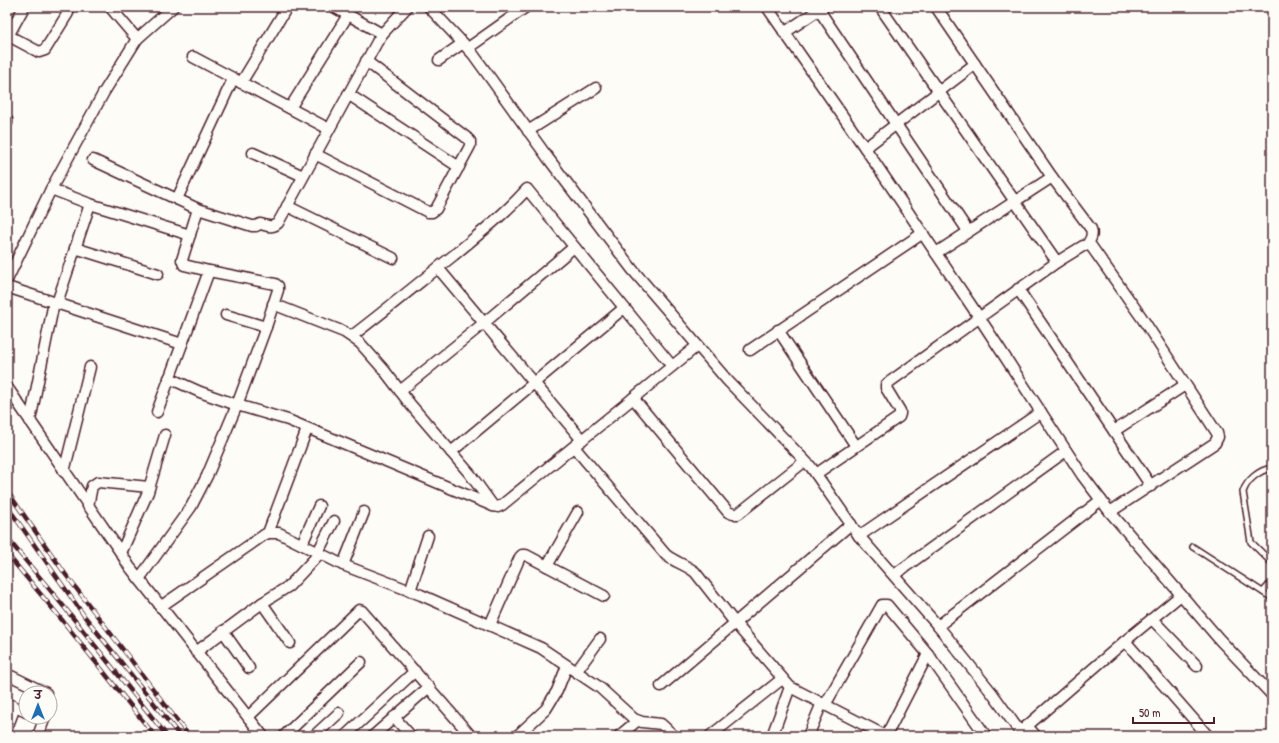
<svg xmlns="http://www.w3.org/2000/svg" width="1279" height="743" font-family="'Patrick Hand','Playpen Sans Deva',sans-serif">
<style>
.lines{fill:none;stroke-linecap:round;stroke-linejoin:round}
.service-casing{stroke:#4a1f2b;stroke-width:8}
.minor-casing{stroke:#4a1f2b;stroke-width:13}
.service{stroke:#fdfcf7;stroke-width:5}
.minor{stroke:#fdfcf7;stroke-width:10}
.rail-casing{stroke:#4a1f2b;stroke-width:4.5}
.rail{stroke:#fdfcf7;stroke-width:3;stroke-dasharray:9;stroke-linecap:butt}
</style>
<rect width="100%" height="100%" fill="#fdfcf7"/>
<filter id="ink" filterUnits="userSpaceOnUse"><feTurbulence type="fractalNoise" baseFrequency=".025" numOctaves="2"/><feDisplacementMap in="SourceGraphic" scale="8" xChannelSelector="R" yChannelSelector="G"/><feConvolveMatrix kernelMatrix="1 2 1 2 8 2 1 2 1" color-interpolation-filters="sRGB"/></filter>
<g filter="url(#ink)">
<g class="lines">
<g class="service-casing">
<g id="service">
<path d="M 1272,468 C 1259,470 1247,480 1243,492 L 1251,542 L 1272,563"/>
<path d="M 1193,547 L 1272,598"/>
<path d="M 1263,592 L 1272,582"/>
</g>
</g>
<g class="minor-casing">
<g id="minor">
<path d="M 110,7 L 137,39"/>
<path d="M 334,7 L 382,34"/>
<path d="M 429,7 L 473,54 L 548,158 L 632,269 L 727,380 L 811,467 L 859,536 L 938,626 L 992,693 L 1020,732 L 1125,641 L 1181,595"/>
<path d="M 767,7 L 865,148 L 979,317 L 1082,475 L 1110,512 L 1219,639 L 1272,695"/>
<path d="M 880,7 L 1057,262"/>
<path d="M 936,7 L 1052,177 L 1091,229 C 1093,235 1091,239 1087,245"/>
<path d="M 819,10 L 968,231"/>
<path d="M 784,33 L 823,7"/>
<path d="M 7,35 L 39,52 L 45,50 L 68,13"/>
<path d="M 8,36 L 24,7"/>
<path d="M 468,48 L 526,7"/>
<path d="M 193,57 L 329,129"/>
<path d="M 439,60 L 463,43"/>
<path d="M 241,83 L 287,7"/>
<path d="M 348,94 L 459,167"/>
<path d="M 290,108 L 348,15"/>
<path d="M 7,120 L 7,123"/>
<path d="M 528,131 L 596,88"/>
<path d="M 865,148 L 975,64"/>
<path d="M 253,153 L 303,176"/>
<path d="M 315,154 L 428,212 L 432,212 L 436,209 L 470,146 L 470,141 L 467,138 L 366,61"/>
<path d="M 93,160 L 198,209 L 252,226 L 256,226 L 260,224 C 267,225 271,229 278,223 L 377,42 L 382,34 L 407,7"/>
<path d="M 51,189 L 90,204 L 190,235"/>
<path d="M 177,199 L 233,79"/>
<path d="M 287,206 L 393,258"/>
<path d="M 75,248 L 158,274"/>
<path d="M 936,253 L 1052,177"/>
<path d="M 438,268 L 582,440"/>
<path d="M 7,280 L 51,189 L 104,92 L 137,39 L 173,7"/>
<path d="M 7,287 L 182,344"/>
<path d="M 1018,289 L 1151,486"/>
<path d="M 57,303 L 90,204"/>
<path d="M 273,304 L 344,332 L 360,343 L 384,370 L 410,404 L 470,474 L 493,506 L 498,507 L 502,505 L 697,346"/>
<path d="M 226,315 L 266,327"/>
<path d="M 778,330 L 856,446"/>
<path d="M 352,336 C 386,310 420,282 454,255 C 479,234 505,214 527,189 L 672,366"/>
<path d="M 750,350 L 923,233"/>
<path d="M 169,378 L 200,392 L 237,405 L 288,420 L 493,506"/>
<path d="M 7,387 L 121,553 L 129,566 L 263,736"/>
<path d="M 400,391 L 484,323 L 574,247"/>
<path d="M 633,398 L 728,512 L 733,514 L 738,514 L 805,461"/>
<path d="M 157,412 L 209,271"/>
<path d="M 30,421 L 54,302"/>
<path d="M 1114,431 L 1185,385"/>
<path d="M 574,447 L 666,555 C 675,562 686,565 695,572 L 735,623 L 790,687 L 886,736"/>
<path d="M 451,452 L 624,308"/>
<path d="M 64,472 L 90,367"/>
<path d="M 816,474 L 899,417 L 900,414 L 900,411 L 886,388 L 886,385 L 888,383 L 1057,262 L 1083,246 L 1087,245 L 1091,246 L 1142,318 L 1217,433 L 1218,437 L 1215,443 L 1110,512"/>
<path d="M 88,506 L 92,486 L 98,482 L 149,487"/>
<path d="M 268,533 L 307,429"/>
<path d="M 859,536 L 1041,412"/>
<path d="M 302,544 L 319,506"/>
<path d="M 318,552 L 334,521"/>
<path d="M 121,553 L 148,492 L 165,435"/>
<path d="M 343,565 L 364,512"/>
<path d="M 547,566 L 578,512"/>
<path d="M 894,575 L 1066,451"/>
<path d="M 139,579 L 191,507 L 207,476 L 237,405 L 266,327 L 278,290 L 278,286 L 275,284 L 209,271 L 184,265 L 182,260 L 198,209"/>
<path d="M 410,591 L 428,536"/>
<path d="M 262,603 L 290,643"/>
<path d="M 160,607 L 264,535 L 268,533 L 279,533 L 343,565 L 421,595 L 541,648 L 599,687 L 634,719 L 642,722 L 661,724 L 674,736"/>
<path d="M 1152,619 L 1197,666"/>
<path d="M 490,625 L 520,557 L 522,555 L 526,555 L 604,596"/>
<path d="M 938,626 L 1101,500"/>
<path d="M 223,631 L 249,668"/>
<path d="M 1125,641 L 1208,736"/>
<path d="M 196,652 L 262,603 L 289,586 L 320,553"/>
<path d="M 576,672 L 600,639"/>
<path d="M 7,674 L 46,693"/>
<path d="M 661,686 L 851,524"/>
<path d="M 7,703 L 26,712"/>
<path d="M 825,705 L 882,605 L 887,605 L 928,654 L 986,736"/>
<path d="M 248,717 L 359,610 L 362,611 L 471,736"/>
<path d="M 394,717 L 411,736"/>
<path d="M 1027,726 L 1036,736"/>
<path d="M 7,728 L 15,707"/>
<path d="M 38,736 L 45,717"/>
<path d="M 284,736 L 361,662"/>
<path d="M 314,736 L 339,713"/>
<path d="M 345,736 L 415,671"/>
<path d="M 373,736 L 429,687"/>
<path d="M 517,736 L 546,709 L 557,691 L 567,666"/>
<path d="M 619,736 L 637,721"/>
<path d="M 710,736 L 782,679"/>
<path d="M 772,736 L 790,687"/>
<path d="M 808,736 L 822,703"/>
<path d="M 886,736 L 928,654"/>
</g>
</g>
<use href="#service" class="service"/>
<use href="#minor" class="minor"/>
<g class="rail-casing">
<g id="rail">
<path d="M 7,491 L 66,575 L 189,736"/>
<path d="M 7,506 L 85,617 L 180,736"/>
<path d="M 7,538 L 65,608 L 167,736"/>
<path d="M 7,554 L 58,615 L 155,736"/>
</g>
</g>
<use href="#rail" class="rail"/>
</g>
</g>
<rect width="1279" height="743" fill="none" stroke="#fdfcf7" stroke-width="24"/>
<rect x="12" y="12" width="1255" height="719" fill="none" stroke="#4a1f2b" stroke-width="1.5" filter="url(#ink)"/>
<g transform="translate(38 705)"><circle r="19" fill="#fdfcf7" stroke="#b5a4a5"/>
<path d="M0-3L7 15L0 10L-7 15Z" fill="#1f6fb2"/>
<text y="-6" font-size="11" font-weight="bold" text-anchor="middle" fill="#4a1f2b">उ</text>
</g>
<path d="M1133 717v6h81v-6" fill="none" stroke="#4a1f2b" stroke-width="2"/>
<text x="1139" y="717" font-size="12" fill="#4a1f2b" stroke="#fdfcf7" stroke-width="3" paint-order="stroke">50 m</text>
</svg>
